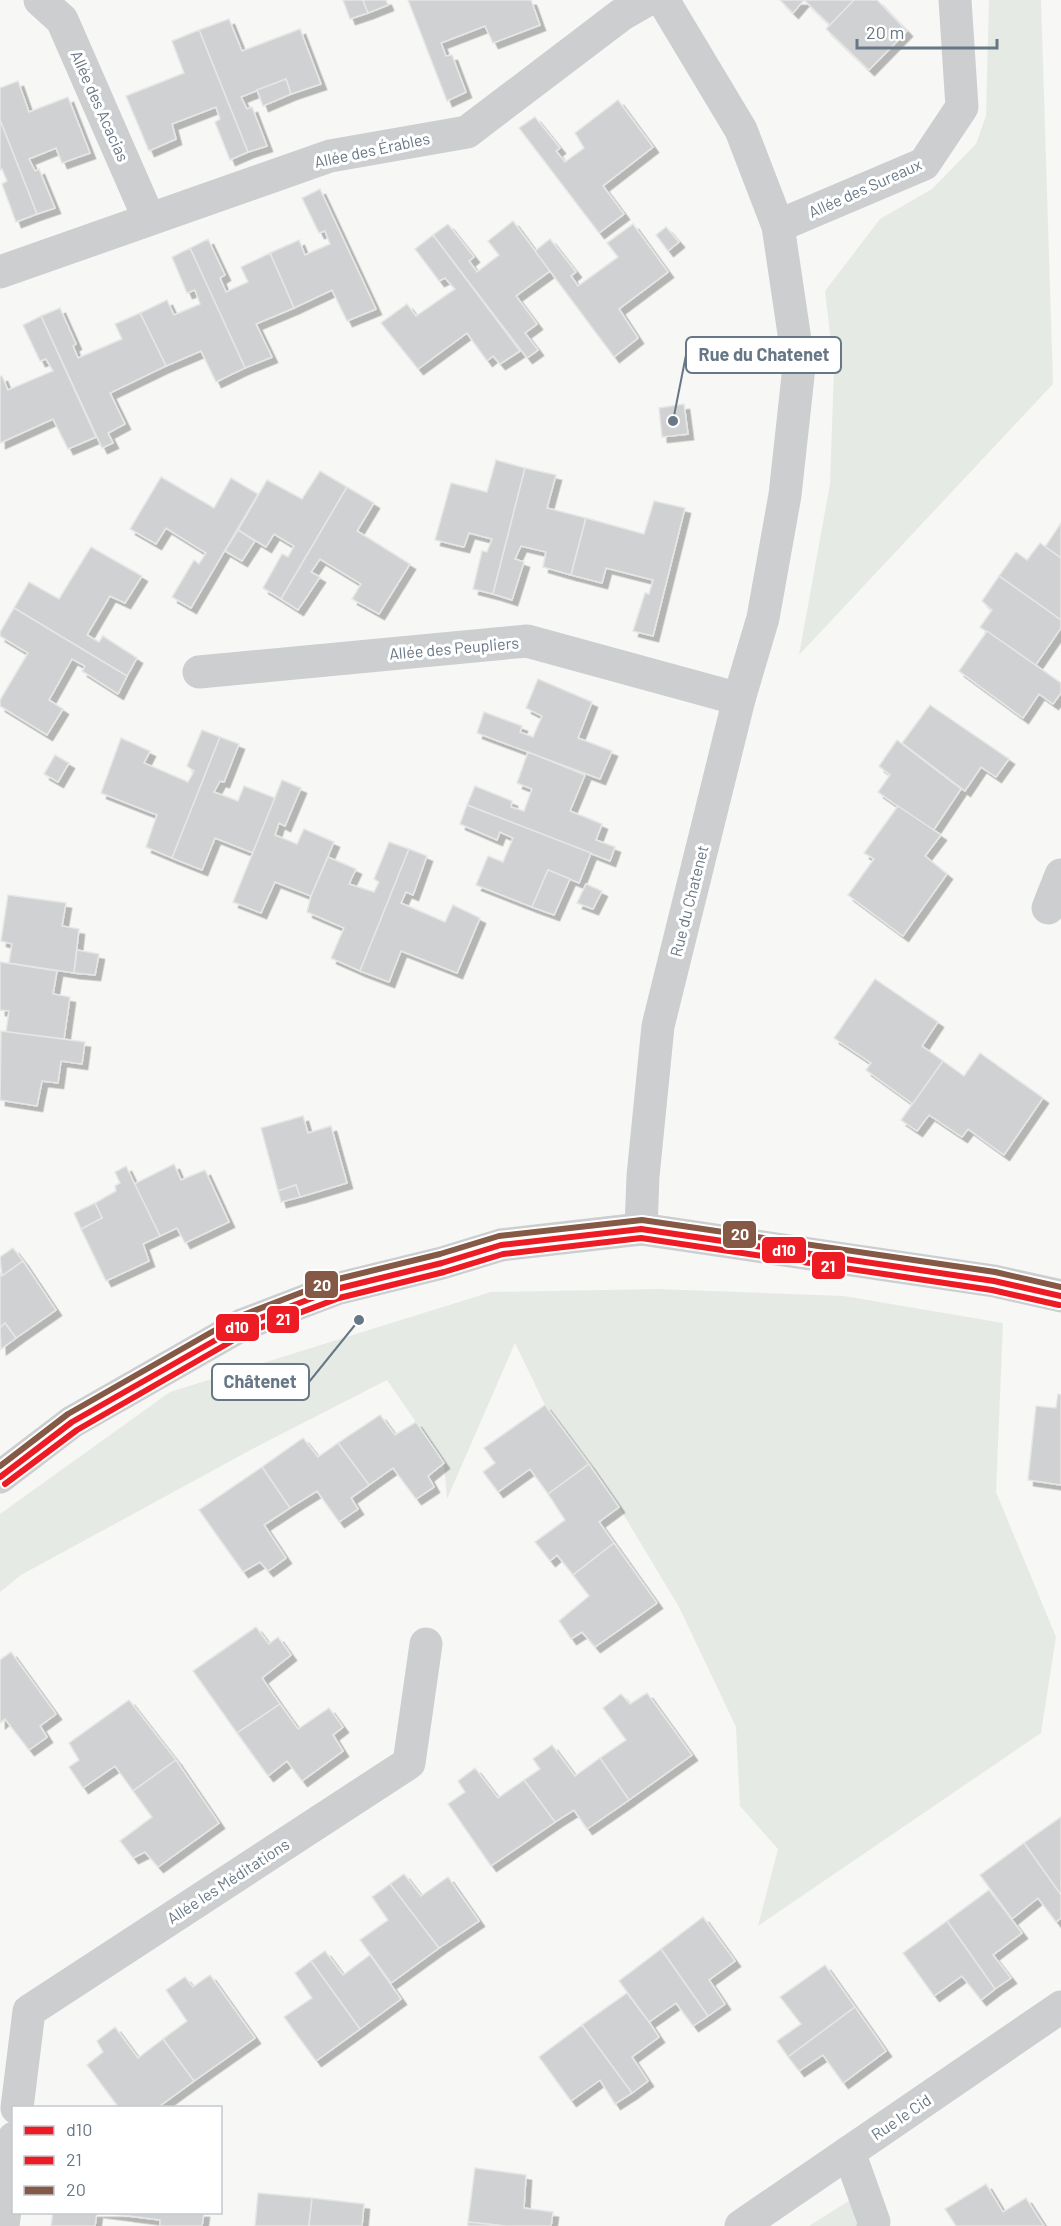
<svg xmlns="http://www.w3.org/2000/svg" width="1061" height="2226" font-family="Barlow,sans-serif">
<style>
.green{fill:#e6eae4}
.building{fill:#d0d1d2;stroke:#e6e6e6;stroke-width:1.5;filter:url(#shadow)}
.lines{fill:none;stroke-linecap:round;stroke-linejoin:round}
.minor{stroke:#cccecf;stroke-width:33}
.tertiary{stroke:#cccecf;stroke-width:33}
.bus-1-casing{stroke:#fff;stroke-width:10}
.bus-2-casing{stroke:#fff;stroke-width:10}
.bus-3-casing{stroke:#fff;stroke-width:10}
.bus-1{stroke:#ed1c24;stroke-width:6}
.bus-2{stroke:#ed1c24;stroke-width:6}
.bus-3{stroke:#855946;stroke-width:6}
.labels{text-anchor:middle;stroke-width:6;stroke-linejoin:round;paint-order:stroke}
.street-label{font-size:16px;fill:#677786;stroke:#fff}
.leader{fill:none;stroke:#677786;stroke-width:2}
.callout-dot{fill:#677786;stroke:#fff;stroke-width:2}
.callout{fill:#fff;stroke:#677786;stroke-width:2}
.callout-label{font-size:18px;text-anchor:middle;font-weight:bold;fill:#677786}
.line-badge{stroke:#fff;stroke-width:2}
.badge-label{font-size:16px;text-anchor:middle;font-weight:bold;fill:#fff}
</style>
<defs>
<filter id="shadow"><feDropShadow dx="5.5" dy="5.5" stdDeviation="0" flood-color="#0004"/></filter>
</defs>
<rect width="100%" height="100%" fill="#f7f7f6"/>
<g class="green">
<path d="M 989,0 L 1041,0 L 1053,384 L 799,655 L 830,484 L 834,368 L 825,291 L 880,219 L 932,189 L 976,144 L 986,116 Z"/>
<path d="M 658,1289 L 844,1296 L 1003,1323 L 996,1492 L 1056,1637 L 1041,1733 L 758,1926 L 778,1849 L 740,1806 L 736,1727 L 679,1607 L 619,1507 L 545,1405 L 515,1343 L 447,1499 L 444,1463 L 387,1380 L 258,1446 L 21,1575 L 0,1592 L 0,1514 L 170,1392 L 491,1292 Z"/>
<path d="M 850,2200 L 857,2226 L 809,2226 Z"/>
</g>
<g class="building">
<path d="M 343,0 L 363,0 L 368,13 L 350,19 Z"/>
<path d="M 363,0 L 386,0 L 388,5 L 368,13 Z"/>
<path d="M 408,0 L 531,0 L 540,25 L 493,43 L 485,26 L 441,43 L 446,56 L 452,55 L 466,92 L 447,101 Z"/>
<path d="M 780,0 L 854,0 L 830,25 L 804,0 L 793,13 Z"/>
<path d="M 854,0 L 877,0 L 907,31 L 869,70 L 826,29 Z"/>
<path d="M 229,19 L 242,51 L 300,29 L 321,84 L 291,94 L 286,79 L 241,97 L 247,109 L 252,107 L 267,146 L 248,152 L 199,30 Z"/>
<path d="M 199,30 L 248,152 L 230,160 L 215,122 L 220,119 L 216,107 L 172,124 L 176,139 L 149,151 L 126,96 L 184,73 L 172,41 Z"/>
<path d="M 286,79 L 291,94 L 263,106 L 257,90 Z"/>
<path d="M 18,81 L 29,112 L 68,97 L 90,153 L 62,163 L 56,148 L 29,159 L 35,171 L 39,169 L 55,208 L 37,214 L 0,120 L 0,88 Z"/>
<path d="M 618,100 L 653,147 L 603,186 L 624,214 L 599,233 L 519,128 L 535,117 L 560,148 L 556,151 L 565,162 L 584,148 L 575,133 Z"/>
<path d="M 0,120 L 37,214 L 16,222 L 2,184 L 7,181 L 2,169 L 0,170 Z"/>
<path d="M 320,189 L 376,309 L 347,321 L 332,290 L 294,308 L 270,253 L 299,240 L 305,255 L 330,244 L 325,231 L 319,233 L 302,198 Z"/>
<path d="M 513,221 L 550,271 L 516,296 L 537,324 L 525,333 L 538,350 L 527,358 L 433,235 L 448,224 L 474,257 L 469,261 L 477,272 L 499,255 L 488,241 Z"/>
<path d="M 633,224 L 668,272 L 619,309 L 638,338 L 614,357 L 535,251 L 550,239 L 576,272 L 571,276 L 578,286 L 618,257 L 607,243 Z"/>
<path d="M 666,227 L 679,242 L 668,251 L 656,235 Z"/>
<path d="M 433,235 L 520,351 L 500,364 L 493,356 L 487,361 L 467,333 L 418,369 L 381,323 L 407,304 L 416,316 L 455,289 L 445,278 L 439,281 L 415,249 Z"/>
<path d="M 208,239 L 225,275 L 220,278 L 226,292 L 248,282 L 241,267 L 270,253 L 294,308 L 256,324 L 272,357 L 245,368 L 190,248 Z"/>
<path d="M 190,248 L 245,368 L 216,382 L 201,351 L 166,366 L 140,313 L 167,300 L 174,315 L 200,304 L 195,290 L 187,293 L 172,257 Z"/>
<path d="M 60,308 L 76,344 L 73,346 L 78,358 L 122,339 L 115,324 L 140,313 L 166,366 L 110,393 L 125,424 L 108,433 L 113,443 L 102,448 L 41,316 Z"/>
<path d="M 41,316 L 96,437 L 68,449 L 53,419 L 0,443 L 0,377 L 2,376 L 8,390 L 53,371 L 46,359 L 40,361 L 23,325 Z"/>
<path d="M 684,404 L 688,434 L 662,437 L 659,408 Z"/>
<path d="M 496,460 L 525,468 L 493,594 L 473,589 L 482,551 L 487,552 L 492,539 L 469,533 L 464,547 L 435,540 L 451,483 L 487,492 Z"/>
<path d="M 525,468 L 556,475 L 547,508 L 586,518 L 571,575 L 543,567 L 546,552 L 521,546 L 515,559 L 524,562 L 512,600 L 493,594 Z"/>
<path d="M 320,471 L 347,487 L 281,599 L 263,588 L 282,554 L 288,557 L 294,546 L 274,534 L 266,547 L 238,530 L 267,480 L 302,499 Z"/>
<path d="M 161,477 L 214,508 L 231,478 L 258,494 L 191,608 L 172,597 L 194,560 L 199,564 L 206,553 L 166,528 L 156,544 L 130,529 Z"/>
<path d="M 347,487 L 374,503 L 357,531 L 410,564 L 379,614 L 352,599 L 361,584 L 320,559 L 311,572 L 320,577 L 298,610 L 281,599 Z"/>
<path d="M 654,501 L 685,508 L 653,636 L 633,631 L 645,593 L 649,594 L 653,580 L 606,568 L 602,583 L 571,575 L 586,518 L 644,534 Z"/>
<path d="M 1061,523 L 1061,558 L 1045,547 Z"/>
<path d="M 238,530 L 255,541 L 242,561 L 225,551 Z"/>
<path d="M 1040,543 L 1061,558 L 1061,620 L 999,576 L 1016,552 L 1027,560 Z"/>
<path d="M 91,547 L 142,576 L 125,603 L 110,596 L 87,635 L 99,642 L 103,636 L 137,658 L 127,676 L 14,608 L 29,582 L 59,599 Z"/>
<path d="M 999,576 L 1061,620 L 1061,628 L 1035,666 L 980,627 L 992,610 L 982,601 Z"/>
<path d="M 14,608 L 127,676 L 118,694 L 82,671 L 85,666 L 72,659 L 49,700 L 63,709 L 47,735 L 0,706 L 0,700 L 28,653 L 0,636 L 0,632 Z"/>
<path d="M 987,631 L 1061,683 L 1061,693 L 1053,704 L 1039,694 L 1023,718 L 959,671 Z"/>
<path d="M 538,679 L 592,702 L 578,738 L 612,751 L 600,779 L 477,733 L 484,712 L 522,726 L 520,732 L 533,737 L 542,716 L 526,708 Z"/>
<path d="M 930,705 L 1009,759 L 996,777 L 981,767 L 965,791 L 902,743 Z"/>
<path d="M 202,730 L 220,737 L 172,858 L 146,847 L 157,815 L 101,793 L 121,738 L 150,751 L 144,763 L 188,782 L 194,771 L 187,766 Z"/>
<path d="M 220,737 L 239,744 L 224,782 L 220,781 L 214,792 L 238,801 L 244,786 L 275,798 L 253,853 L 215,838 L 202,870 L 172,858 Z"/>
<path d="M 897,740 L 961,789 L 933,831 L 878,792 L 890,775 L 879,766 Z"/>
<path d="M 528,752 L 585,775 L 570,811 L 602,824 L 596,840 L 615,847 L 610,861 L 467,805 L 475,786 L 512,801 L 511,807 L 524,811 L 532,789 L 517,783 Z"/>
<path d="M 55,755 L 69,763 L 58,782 L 44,774 Z"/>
<path d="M 282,780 L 301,788 L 285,826 L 279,823 L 275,835 L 297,844 L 304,829 L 334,842 L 311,896 L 275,882 L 261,913 L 233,902 Z"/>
<path d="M 467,805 L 591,853 L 579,883 L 548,870 L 532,907 L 476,885 L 488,856 L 503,862 L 513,838 L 500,832 L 497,840 L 460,824 Z"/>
<path d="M 898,806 L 941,835 L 925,856 L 947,874 L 903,936 L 848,895 L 874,859 L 864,853 Z"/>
<path d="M 389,842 L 409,849 L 360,971 L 331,958 L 344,928 L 307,912 L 311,896 L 328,857 L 356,869 L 349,884 L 374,892 L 379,882 L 374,879 Z"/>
<path d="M 409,849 L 427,856 L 413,895 L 406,892 L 401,903 L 445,922 L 453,905 L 480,918 L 457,973 L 401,951 L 389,982 L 360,971 Z"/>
<path d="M 548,870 L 570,879 L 554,915 L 532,907 Z"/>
<path d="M 586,884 L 602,891 L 593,909 L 577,903 Z"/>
<path d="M 8,895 L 66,903 L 62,926 L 79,929 L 74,973 L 9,963 L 12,944 L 1,941 Z"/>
<path d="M 77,950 L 99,954 L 95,975 L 74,973 Z"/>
<path d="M 0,962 L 57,971 L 53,994 L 70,997 L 64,1039 L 6,1032 L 9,1011 L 0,1010 Z"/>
<path d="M 875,979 L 938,1022 L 922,1046 L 943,1061 L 913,1104 L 866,1070 L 871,1063 L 834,1038 Z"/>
<path d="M 1,1031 L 85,1042 L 82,1064 L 61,1061 L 58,1083 L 42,1081 L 37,1106 L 0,1100 Z"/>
<path d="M 980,1053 L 1043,1098 L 1004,1155 L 968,1129 L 962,1137 L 929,1115 L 917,1131 L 901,1120 L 943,1061 L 964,1076 Z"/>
<path d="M 303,1116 L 308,1133 L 331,1126 L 347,1183 L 300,1197 L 296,1185 L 278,1191 L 261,1128 Z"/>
<path d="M 174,1164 L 181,1180 L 205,1170 L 229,1222 L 185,1243 L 177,1228 L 160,1236 L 134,1184 Z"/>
<path d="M 126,1166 L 160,1236 L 143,1244 L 149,1261 L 106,1281 L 81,1229 L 102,1218 L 95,1203 L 116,1191 L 115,1186 L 120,1183 L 115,1172 Z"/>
<path d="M 296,1185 L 300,1197 L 281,1202 L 278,1191 Z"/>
<path d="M 95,1203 L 102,1218 L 81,1229 L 74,1213 Z"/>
<path d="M 13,1248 L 23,1261 L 2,1276 L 0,1257 Z"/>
<path d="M 23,1261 L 56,1310 L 16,1338 L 5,1323 L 0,1328 L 0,1273 L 2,1276 Z"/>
<path d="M 5,1323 L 16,1338 L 1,1349 L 0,1328 Z"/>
<path d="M 1058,1394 L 1061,1395 L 1061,1485 L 1028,1480 L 1036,1406 L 1056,1408 Z"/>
<path d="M 545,1405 L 589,1464 L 548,1494 L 530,1469 L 498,1492 L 483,1472 L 495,1463 L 484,1448 Z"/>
<path d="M 380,1415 L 395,1435 L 416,1422 L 444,1463 L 428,1476 L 434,1487 L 416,1499 L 393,1468 L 369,1485 L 338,1443 Z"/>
<path d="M 303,1438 L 318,1457 L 338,1443 L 369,1485 L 351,1498 L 358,1509 L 339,1522 L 317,1491 L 290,1508 L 262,1467 Z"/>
<path d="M 589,1464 L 619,1507 L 599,1522 L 614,1543 L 573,1575 L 557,1555 L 550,1561 L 535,1542 L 565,1520 L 548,1494 Z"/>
<path d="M 262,1467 L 290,1508 L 264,1525 L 286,1558 L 268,1571 L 260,1562 L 243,1572 L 199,1510 Z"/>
<path d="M 614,1543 L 657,1603 L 595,1647 L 582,1632 L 571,1639 L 559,1621 L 589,1596 L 573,1575 Z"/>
<path d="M 256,1627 L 269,1644 L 278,1637 L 291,1655 L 262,1678 L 280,1704 L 237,1733 L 193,1671 Z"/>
<path d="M 11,1652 L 56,1714 L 40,1726 L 47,1737 L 29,1750 L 5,1719 L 0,1723 L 0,1660 Z"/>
<path d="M 647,1693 L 692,1755 L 629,1800 L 600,1758 L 626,1740 L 603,1708 L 621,1694 L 630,1704 Z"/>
<path d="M 129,1700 L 176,1760 L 133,1791 L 115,1766 L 83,1788 L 69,1767 L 79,1760 L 69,1743 Z"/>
<path d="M 280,1704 L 298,1729 L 329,1708 L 343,1727 L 333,1735 L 343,1751 L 302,1781 L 287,1761 L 268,1776 L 237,1733 Z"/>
<path d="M 552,1745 L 575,1776 L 600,1758 L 629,1800 L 587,1829 L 574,1810 L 555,1822 L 524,1780 L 540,1769 L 533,1759 Z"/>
<path d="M 176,1760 L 219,1823 L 158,1867 L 145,1852 L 133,1858 L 120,1841 L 152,1817 L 133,1791 Z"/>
<path d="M 475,1768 L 498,1798 L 524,1780 L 555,1822 L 491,1866 L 448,1804 L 465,1792 L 458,1781 Z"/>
<path d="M 1061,1817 L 1061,1895 L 1024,1843 Z"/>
<path d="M 1024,1843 L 1061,1895 L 1061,1918 L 1056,1922 L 1038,1898 L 1012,1919 L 980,1875 Z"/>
<path d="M 404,1874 L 421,1896 L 448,1877 L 479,1921 L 439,1948 L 390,1884 Z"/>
<path d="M 390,1884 L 439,1948 L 391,1983 L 360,1940 L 388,1920 L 372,1897 Z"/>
<path d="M 989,1890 L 1022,1933 L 993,1955 L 1011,1978 L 995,1989 L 947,1921 Z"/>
<path d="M 703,1917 L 735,1961 L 709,1980 L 725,2004 L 708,2016 L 661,1949 Z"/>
<path d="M 947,1921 L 995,1989 L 981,2000 L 962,1976 L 934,1996 L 903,1953 Z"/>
<path d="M 661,1949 L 708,2016 L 693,2026 L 676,2003 L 649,2022 L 619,1981 Z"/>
<path d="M 325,1951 L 343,1975 L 370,1955 L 401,1999 L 360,2029 L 311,1961 Z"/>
<path d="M 311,1961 L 360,2029 L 316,2061 L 284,2017 L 312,1998 L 295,1973 Z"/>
<path d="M 825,1965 L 855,2007 L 788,2057 L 777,2041 L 801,2024 L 780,1997 Z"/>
<path d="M 210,1975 L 255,2038 L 194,2081 L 163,2039 L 187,2021 L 166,1990 L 185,1977 L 193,1987 Z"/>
<path d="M 627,1993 L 649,2022 L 659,2037 L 632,2057 L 648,2081 L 632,2093 L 582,2025 Z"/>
<path d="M 855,2007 L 886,2051 L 843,2083 L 823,2055 L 799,2071 L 788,2057 Z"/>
<path d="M 582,2025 L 632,2093 L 615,2104 L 600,2080 L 571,2101 L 539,2057 Z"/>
<path d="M 115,2027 L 138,2058 L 163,2039 L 194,2081 L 157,2108 L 119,2108 L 87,2065 L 103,2052 L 97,2041 Z"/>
<path d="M 475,2168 L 526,2175 L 524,2208 L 553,2212 L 551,2226 L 505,2226 L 468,2222 Z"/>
<path d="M 986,2184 L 1003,2212 L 1026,2198 L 1044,2226 L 956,2226 L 945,2209 Z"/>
<path d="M 258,2193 L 312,2198 L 309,2226 L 255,2226 Z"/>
<path d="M 312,2198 L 364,2204 L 362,2226 L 309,2226 Z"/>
<path d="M 53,2212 L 97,2212 L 95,2226 L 51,2226 Z"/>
<path d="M 98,2212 L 129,2212 L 129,2216 Z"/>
<path d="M 129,2212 L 204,2212 L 202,2226 L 160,2226 L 160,2220 L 129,2216 Z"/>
<path d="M 468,2222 L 505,2226 L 468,2226 Z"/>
</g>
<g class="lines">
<g class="minor">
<path d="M 40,0 L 62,20 L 149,219"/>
<path d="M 778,226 L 924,164 L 962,107 L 955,0"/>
<path d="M 0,272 L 330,156 L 467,132 L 621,15 L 647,0"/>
<path d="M 199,672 L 527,641 L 739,699"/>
<path d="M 1048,908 L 1061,875"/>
<path d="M 641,1229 L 643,1176 L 658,1026 L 739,699 L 763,618 L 785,495 L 799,367 L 778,226 L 741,130 L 663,0"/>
<path d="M 17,2108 L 29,2011 L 409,1763 L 426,1644"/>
<path d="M 849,2152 L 874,2222 L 873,2226"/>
<path d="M 3,2226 L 14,2138"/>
<path d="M 741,2226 L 1061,2007"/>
</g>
<path class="tertiary" d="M 0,1477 L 72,1422 L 242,1325 L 336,1289 L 442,1263 L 501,1245 L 641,1229 L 994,1281 L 1061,1296"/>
<g class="bus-1-casing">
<path id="bus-1" d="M 0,1477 L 72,1422 L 242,1325 L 336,1289 L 442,1263 L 501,1245 L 641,1229 L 994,1281 L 1061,1296"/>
</g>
<g class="bus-2-casing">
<path id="bus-2" d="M 5,1484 L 77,1430 L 246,1333 L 339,1298 L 444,1272 L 503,1254 L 641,1238 L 992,1290 L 1059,1305"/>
</g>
<g class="bus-3-casing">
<path id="bus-3" d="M 0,1466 L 68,1414 L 238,1317 L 334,1280 L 440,1254 L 499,1236 L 642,1220 L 995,1272 L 1061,1287"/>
</g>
<use href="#bus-1" class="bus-1"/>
<use href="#bus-2" class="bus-2"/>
<use href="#bus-3" class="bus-3"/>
</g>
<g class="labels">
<g class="street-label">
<text transform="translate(100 106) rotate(66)" y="6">Allée des Acacias</text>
<text transform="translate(372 150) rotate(-12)" y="6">Allée des Érables</text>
<text transform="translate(865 188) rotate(-24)" y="6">Allée des Sureaux</text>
<text transform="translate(454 648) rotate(-5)" y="6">Allée des Peupliers</text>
<text transform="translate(689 901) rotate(-76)" y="6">Rue du Chatenet</text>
<text transform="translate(228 1881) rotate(-33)" y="6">Allée les Méditations</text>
<text transform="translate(901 2117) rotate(-34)" y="6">Rue le Cid</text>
</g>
</g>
<path class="leader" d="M673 421L686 355M359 1320L309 1382"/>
<g class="callout-dot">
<circle cx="673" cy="421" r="6"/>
<circle cx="359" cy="1320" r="6"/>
</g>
<g class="callout">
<rect x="686" y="337" width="155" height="36" rx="6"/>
<rect x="212" y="1364" width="97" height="36" rx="6"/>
</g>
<g class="callout-label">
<text x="764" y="361">Rue du Chatenet</text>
<text x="260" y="1388">Châtenet</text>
</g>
<g class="line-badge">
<rect x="722" y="1220" width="35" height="29" rx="6" fill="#855946"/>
<rect x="761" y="1236" width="46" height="28" rx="6" fill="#ed1c24"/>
<rect x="811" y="1251" width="35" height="29" rx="6" fill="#ed1c24"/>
<rect x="304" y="1270" width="35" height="29" rx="6" fill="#855946"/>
<rect x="266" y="1305" width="34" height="29" rx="6" fill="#ed1c24"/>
<rect x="215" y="1313" width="45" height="29" rx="6" fill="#ed1c24"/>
</g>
<g class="badge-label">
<text x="740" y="1240">20</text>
<text x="784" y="1256">d10</text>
<text x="828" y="1272">21</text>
<text x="322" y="1291">20</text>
<text x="283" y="1325">21</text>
<text x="237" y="1333">d10</text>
</g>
<rect x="12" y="2106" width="210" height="108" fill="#ffffff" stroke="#c2c9cf" stroke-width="1.5"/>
<rect x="24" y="2126" width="30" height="9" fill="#ed1c24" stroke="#c2c9cf" stroke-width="1.5"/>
<text x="66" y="2136" font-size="18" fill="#677786">d10</text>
<rect x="24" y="2156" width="30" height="9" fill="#ed1c24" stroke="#c2c9cf" stroke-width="1.5"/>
<text x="66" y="2166" font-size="18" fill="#677786">21</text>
<rect x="24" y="2186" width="30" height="9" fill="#855946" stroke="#c2c9cf" stroke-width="1.5"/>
<text x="66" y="2196" font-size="18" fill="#677786">20</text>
<path d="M857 39v9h140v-9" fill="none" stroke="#677786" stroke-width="3"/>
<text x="866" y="39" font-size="18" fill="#677786" stroke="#ffffff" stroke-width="4.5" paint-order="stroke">20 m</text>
</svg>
